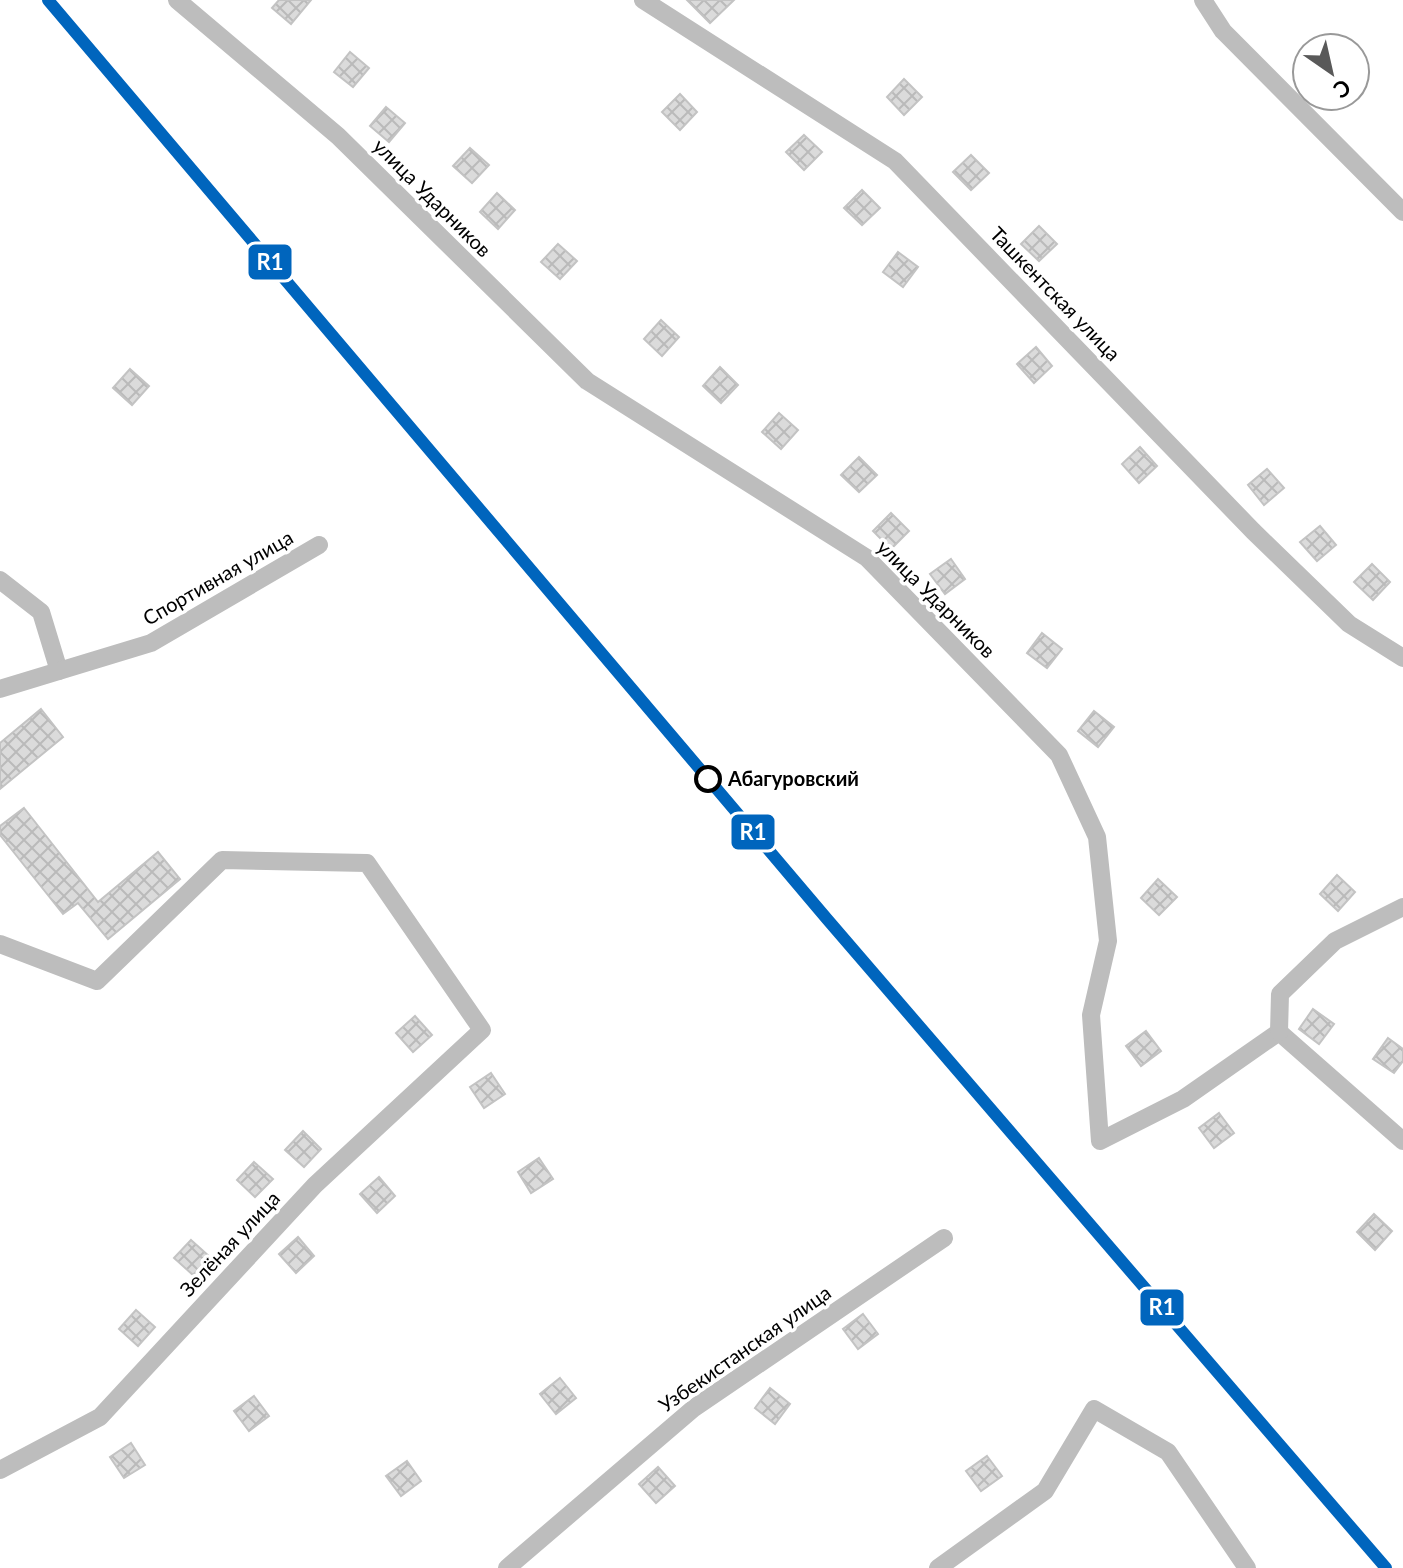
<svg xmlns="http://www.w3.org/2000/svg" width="1403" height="1568" font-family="Lato,sans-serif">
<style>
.building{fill:url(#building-cross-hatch);stroke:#c3c3c3;stroke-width:2}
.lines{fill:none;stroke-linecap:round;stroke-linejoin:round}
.minor{stroke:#bdbdbd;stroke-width:18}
.rail-1-casing{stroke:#fff;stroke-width:18}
.rail-1{stroke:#0065bd;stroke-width:12}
.stop-dot{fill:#fff;stroke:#000;stroke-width:4}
.labels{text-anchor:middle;stroke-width:7;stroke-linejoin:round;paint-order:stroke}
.street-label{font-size:20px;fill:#000;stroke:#fff}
.stop-label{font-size:20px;font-weight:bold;fill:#000;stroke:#fff;text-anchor:start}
.line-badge{stroke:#fff;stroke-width:3}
.badge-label{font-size:22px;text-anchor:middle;font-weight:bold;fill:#fff}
</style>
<defs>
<pattern id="building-cross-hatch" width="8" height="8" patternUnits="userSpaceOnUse" patternTransform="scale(2)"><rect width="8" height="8" fill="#dbdbdb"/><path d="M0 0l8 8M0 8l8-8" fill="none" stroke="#bababa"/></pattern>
</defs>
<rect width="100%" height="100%" fill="#fff"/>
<g class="building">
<path d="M 279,0 L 311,0 L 291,24 L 272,8 Z"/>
<path d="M 687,0 L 734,0 L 710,23 Z"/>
<path d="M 350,52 L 369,68 L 353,87 L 334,72 Z"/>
<path d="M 904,79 L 922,97 L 904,115 L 887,97 Z"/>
<path d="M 680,94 L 697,112 L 680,130 L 662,112 Z"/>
<path d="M 386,107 L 405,123 L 389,142 L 370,126 Z"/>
<path d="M 804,135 L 822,152 L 804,170 L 786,152 Z"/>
<path d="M 470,148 L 489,165 L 472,183 L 453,166 Z"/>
<path d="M 971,155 L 989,173 L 971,190 L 953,172 Z"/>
<path d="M 862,190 L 880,208 L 862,225 L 844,208 Z"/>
<path d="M 497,193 L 515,210 L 498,229 L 480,212 Z"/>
<path d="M 1039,226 L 1057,244 L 1039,261 L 1021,244 Z"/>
<path d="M 558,244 L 577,261 L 560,279 L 541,262 Z"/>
<path d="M 898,252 L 918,267 L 903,287 L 883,272 Z"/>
<path d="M 661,320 L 679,337 L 662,356 L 644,339 Z"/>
<path d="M 1036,347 L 1052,366 L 1034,383 L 1017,364 Z"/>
<path d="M 720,367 L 738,385 L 721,403 L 703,386 Z"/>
<path d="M 130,369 L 149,386 L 132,405 L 113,388 Z"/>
<path d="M 779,413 L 798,430 L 781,449 L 762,432 Z"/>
<path d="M 1140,447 L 1157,466 L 1139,483 L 1122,464 Z"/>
<path d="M 859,457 L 877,475 L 859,492 L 841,475 Z"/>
<path d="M 1267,469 L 1284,488 L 1264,505 L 1248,485 Z"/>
<path d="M 891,513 L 909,531 L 891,549 L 873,531 Z"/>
<path d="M 1320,526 L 1336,545 L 1317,561 L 1300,542 Z"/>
<path d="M 951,559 L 965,579 L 945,594 L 930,574 Z"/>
<path d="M 1372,564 L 1390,582 L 1373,600 L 1354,582 Z"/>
<path d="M 1042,633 L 1062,649 L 1047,668 L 1027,653 Z"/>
<path d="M 41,709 L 63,737 L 0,789 L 0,743 Z"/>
<path d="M 1094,711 L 1114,727 L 1098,747 L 1078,731 Z"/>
<path d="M 24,808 L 98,902 L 158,852 L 180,879 L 108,939 L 78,903 L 63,914 L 0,835 L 0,826 Z"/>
<path d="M 1337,875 L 1355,892 L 1338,911 L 1320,894 Z"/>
<path d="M 1158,879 L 1177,897 L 1159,915 L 1141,898 Z"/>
<path d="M 1313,1009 L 1334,1024 L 1319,1044 L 1299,1029 Z"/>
<path d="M 415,1016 L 432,1035 L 413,1052 L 396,1033 Z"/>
<path d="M 1146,1031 L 1161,1051 L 1141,1066 L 1126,1046 Z"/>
<path d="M 1388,1038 L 1403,1049 L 1403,1061 L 1394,1073 L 1373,1059 Z"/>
<path d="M 491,1073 L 505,1094 L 484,1108 L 470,1087 Z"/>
<path d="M 1219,1113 L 1234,1133 L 1214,1148 L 1199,1128 Z"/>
<path d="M 303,1131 L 321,1149 L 304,1167 L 285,1150 Z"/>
<path d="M 539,1158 L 553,1179 L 531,1193 L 518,1172 Z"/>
<path d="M 254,1162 L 273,1179 L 255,1197 L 237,1180 Z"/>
<path d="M 379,1177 L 395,1196 L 377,1213 L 360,1194 Z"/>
<path d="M 1374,1214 L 1392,1231 L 1375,1250 L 1357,1232 Z"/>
<path d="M 298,1237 L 314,1256 L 296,1273 L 279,1254 Z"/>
<path d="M 191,1240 L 210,1257 L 193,1275 L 174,1258 Z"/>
<path d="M 136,1310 L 155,1327 L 138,1346 L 119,1329 Z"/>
<path d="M 863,1314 L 878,1334 L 858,1349 L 843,1329 Z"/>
<path d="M 560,1378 L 576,1398 L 556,1414 L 540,1394 Z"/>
<path d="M 770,1388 L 790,1404 L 775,1424 L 755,1408 Z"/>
<path d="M 254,1396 L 269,1416 L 249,1431 L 234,1411 Z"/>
<path d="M 131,1443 L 145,1465 L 124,1478 L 110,1457 Z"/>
<path d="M 987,1456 L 1002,1476 L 981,1491 L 966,1471 Z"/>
<path d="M 407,1461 L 421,1481 L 401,1496 L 386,1476 Z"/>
<path d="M 658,1467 L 675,1486 L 656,1503 L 639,1484 Z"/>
</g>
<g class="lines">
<g class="minor">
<path d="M 177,0 L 338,136 L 587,381 L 867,558 L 1059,755 L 1097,837 L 1108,941 L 1091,1015 L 1100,1141 L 1183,1099 L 1279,1032 L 1403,1141"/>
<path d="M 643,0 L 895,161 L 1253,531 L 1349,624 L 1403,658"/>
<path d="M 1203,0 L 1223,31 L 1403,212"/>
<path d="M 0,580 L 41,612 L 59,671"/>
<path d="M 0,689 L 151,643 L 319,545"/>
<path d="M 0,944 L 97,981 L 222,860 L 367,863 L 482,1030 L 315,1185 L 100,1417 L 0,1470"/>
<path d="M 1279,1032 L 1280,994 L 1335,941 L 1403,907"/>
<path d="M 507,1568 L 694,1408 L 944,1238"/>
<path d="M 938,1568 L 1045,1491 L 1094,1409 L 1168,1452 L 1247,1568"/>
</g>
<g class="rail-1-casing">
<path id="rail-1" d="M 48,0 L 827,919 L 1386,1568"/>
</g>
<use href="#rail-1" class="rail-1"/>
</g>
<circle class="stop-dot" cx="708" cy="779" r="12"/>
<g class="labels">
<g class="street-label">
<text transform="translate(432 198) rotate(45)" y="7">улица Ударников</text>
<text transform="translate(1055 294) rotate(46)" y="7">Ташкентская улица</text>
<text transform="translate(218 578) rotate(-30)" y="7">Спортивная улица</text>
<text transform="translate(936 599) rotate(45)" y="7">улица Ударников</text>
<text transform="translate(230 1244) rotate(-47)" y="7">Зелёная улица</text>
<text transform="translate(745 1349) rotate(-35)" y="7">Узбекистанская улица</text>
</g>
<g class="stop-label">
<text x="728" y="786">Абагуровский</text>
</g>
</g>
<g class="line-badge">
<rect x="247" y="243" width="46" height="38" rx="8" fill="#0065bd"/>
<rect x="730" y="813" width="46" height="38" rx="8" fill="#0065bd"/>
<rect x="1139" y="1288" width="46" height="39" rx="8" fill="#0065bd"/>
</g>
<g class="badge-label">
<text x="270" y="270">R1</text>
<text x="753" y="840">R1</text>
<text x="1162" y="1315">R1</text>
</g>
<g transform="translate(1331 72) rotate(146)"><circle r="38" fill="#ffffff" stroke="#999999" stroke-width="2"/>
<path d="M0-6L14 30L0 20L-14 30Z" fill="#595959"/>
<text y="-12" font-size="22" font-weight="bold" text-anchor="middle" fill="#000000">С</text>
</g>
</svg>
